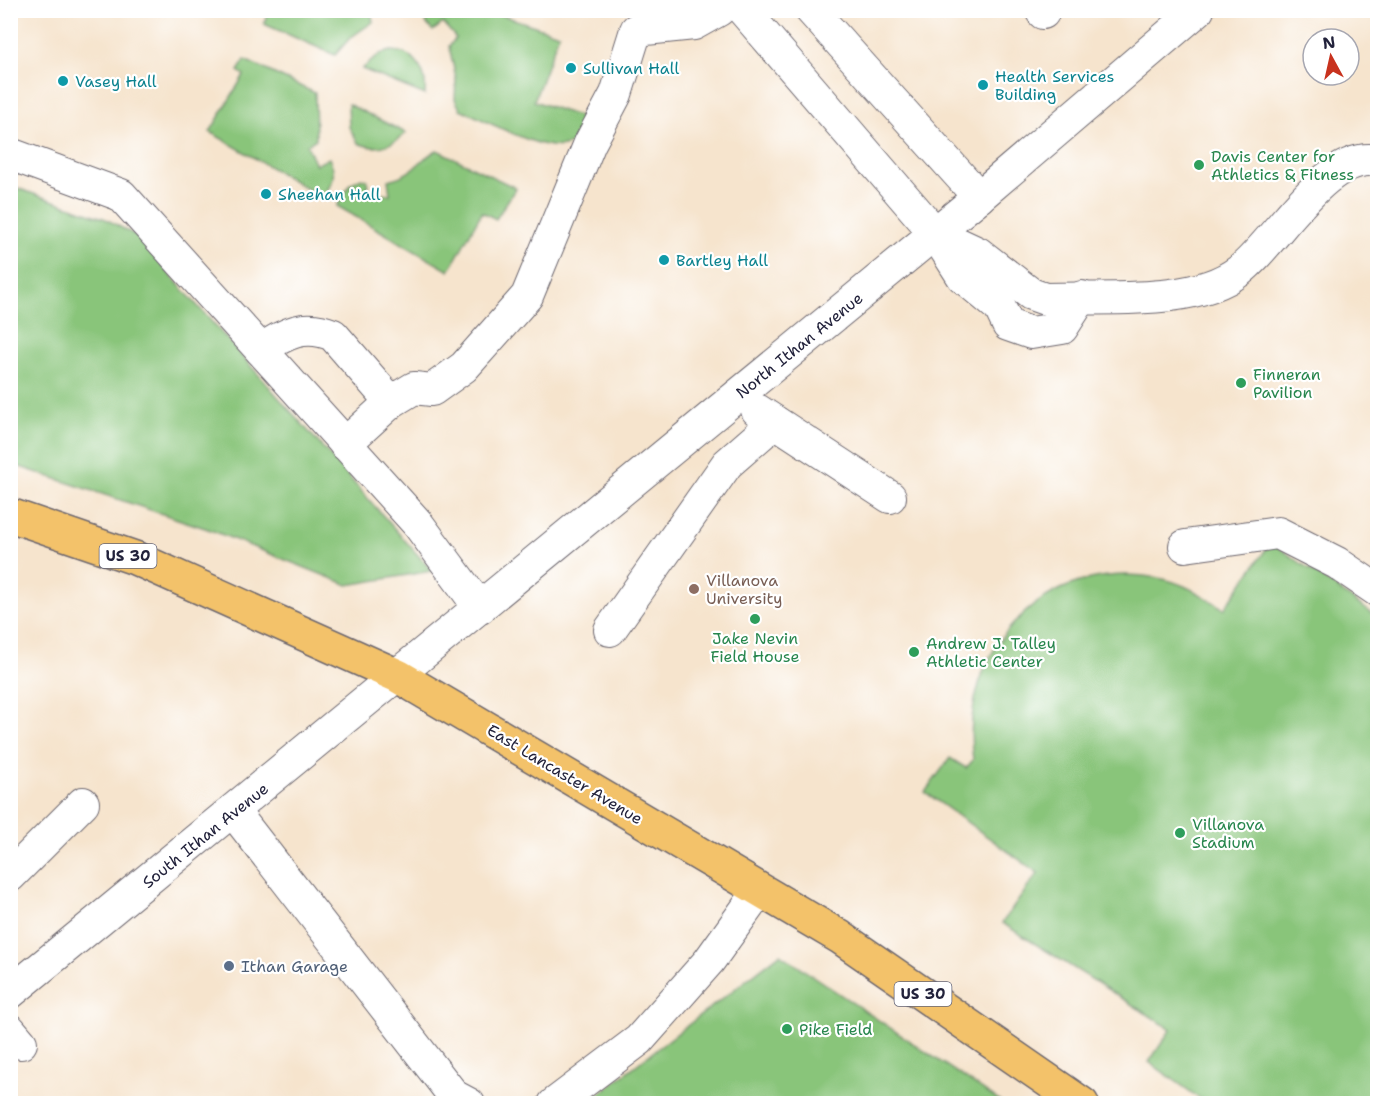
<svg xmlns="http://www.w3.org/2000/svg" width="1388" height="1114" font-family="'Shantell Sans',sans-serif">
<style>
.green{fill:#89c57a;stroke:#56745a;stroke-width:1.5}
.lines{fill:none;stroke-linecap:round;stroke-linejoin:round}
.minor-casing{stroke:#6c666e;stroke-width:34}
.highway-casing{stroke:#6c666e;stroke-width:36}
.minor{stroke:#fff;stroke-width:32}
.highway{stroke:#f3c26a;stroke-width:33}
.culture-dot{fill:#0f9aa8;stroke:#fff;stroke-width:2}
.leisure-dot{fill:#2e9e5b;stroke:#fff;stroke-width:2}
.education-dot{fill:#8d6e63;stroke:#fff;stroke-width:2}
.service-dot{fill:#5c6f8a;stroke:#fff;stroke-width:2}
.labels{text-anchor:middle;stroke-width:4.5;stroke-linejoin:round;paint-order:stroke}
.shield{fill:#fff;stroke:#646476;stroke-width:1.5}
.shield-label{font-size:15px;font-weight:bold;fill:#22223b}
.culture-label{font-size:16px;fill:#0d838f;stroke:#fff;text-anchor:start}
.leisure-label{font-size:16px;fill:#27864d;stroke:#fff;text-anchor:start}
.street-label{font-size:16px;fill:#22223b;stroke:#fff}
.education-label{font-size:16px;fill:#785e54;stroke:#fff;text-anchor:start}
.service-label{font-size:16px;fill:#4e5e75;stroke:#fff;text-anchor:start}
</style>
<rect width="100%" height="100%" fill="#fff"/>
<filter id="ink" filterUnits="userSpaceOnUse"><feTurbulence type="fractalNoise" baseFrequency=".0167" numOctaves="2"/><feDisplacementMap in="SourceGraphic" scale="12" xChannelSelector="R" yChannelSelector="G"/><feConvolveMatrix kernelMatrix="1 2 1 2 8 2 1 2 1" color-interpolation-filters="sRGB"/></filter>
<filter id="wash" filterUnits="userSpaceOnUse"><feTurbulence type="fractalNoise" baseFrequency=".008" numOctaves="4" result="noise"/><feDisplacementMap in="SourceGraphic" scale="24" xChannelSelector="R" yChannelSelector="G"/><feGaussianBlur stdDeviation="1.35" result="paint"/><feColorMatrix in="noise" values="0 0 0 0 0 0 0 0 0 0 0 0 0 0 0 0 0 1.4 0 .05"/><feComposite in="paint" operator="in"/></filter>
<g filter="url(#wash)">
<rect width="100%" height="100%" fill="#f6e4cd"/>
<g class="green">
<path d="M 268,11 L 371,11 L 373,22 L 350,38 L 335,55 L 264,24 Z"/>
<path d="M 430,11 L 489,11 L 559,34 L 534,101 L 578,116 L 582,120 L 576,140 C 572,142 567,146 563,146 C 540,151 483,119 460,109 L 455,99 L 456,79 L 449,46 L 456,38 L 443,23 L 433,31 L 425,22 Z"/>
<path d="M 390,51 C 415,51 428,72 425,95 L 362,69 L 380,54 Z"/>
<path d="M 245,60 L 315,93 L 316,139 L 307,145 L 316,165 L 329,158 C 338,175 332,183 323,198 L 210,132 L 244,75 L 238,71 Z"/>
<path d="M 348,104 L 406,133 C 391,147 376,151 358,143 L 349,127 Z"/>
<path d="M 437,150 L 516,188 L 496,219 L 482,212 L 449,271 L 337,206 L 350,184 L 361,178 L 367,180 L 369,195 L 390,194 L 388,180 C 415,174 417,161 437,150 Z"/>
<path d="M 11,186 L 106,219 L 135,235 L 432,571 L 348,585 L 208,529 L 11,464 Z"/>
<path d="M 1271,542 L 1377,617 L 1377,1103 L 1260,1104 L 1252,1097 L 1247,1103 L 1206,1103 L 1149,1062 L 1171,1029 L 1002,923 L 1038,873 L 925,792 L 950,758 L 966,768 L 973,760 C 958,649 1045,557 1158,578 C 1183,582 1204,596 1224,609 Z"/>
<path d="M 780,954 L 1002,1103 L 587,1103 Z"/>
</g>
</g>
<g filter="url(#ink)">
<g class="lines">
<g class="minor-casing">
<g id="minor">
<path d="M 743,10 L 935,233 L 963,277 L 1000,308 L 1008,325 L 1031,333 L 1062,328 L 1082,297"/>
<path d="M 811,10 L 979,197"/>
<path d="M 1041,10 L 1043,13"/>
<path d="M 10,154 L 121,195 L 418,524 L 480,608"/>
<path d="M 935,233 L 978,253 L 1031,294 L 1045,299 C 1102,296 1192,307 1239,271 C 1275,244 1327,149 1378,161"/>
<path d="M 261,350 C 285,333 305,323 333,335 L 391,402"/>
<path d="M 757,410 L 890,497"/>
<path d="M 345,444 L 391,402 L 414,388 L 432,390 L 464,367 L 527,296 L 590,143 L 616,94 L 636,30 L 694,24 L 719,10"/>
<path d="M 1185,546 L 1278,533 L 1337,563 L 1378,591"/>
<path d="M 610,630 L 727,464 L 775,422"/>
<path d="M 233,811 L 454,1096 L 469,1104"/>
<path d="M 10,876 L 83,803"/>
<path d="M 10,993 L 979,197 L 1198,10"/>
<path d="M 10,1030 L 21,1043"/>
<path d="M 554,1104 L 639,1040 L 709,961 L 760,890"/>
</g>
</g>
<g class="highway-casing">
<path id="highway" d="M 10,515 L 135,558 L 398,676 L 840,937 L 1082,1104"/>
</g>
<use href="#minor" class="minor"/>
<use href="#highway" class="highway"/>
</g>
</g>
<g class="culture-dot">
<circle cx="571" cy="68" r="6"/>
<circle cx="63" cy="81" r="6"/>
<circle cx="983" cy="85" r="6"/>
<circle cx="266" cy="194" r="6"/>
<circle cx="664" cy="260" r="6"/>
</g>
<g class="leisure-dot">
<circle cx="1199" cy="165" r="6"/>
<circle cx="1241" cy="383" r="6"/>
<circle cx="755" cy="619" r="6"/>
<circle cx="914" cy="652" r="6"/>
<circle cx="1180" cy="833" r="6"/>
<circle cx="787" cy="1029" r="6"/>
</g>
<circle class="education-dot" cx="694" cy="589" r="6"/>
<circle class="service-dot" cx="229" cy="966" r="6"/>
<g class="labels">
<g class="shield">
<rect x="99.5" y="544" width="57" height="24" rx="4.5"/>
<rect x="894.5" y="982" width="57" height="24" rx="4.5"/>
</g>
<g class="shield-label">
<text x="128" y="561">US 30</text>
<text x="923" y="999">US 30</text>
</g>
<g class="culture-label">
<text x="583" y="74">Sullivan Hall</text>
<text x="995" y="82">Health Services<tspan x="995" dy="18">Building</tspan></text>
<text x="75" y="87">Vasey Hall</text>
<text x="278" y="200">Sheehan Hall</text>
<text x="676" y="266">Bartley Hall</text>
</g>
<g class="leisure-label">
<text x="1211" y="162">Davis Center for<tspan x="1211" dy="18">Athletics &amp; Fitness</tspan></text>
<text x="1253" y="380">Finneran<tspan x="1253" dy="18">Pavilion</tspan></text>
<text x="755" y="644" text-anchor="middle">Jake Nevin<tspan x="755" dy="18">Field House</tspan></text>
<text x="926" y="649">Andrew J. Talley<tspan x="926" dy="18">Athletic Center</tspan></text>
<text x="1192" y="830">Villanova<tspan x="1192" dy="18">Stadium</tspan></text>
<text x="799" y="1035">Pike Field</text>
</g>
<g class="street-label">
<text transform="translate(799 345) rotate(-39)" y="6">North Ithan Avenue</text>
<text transform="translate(565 774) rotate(31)" y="6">East Lancaster Avenue</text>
<text transform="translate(205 835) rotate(-39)" y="6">South Ithan Avenue</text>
</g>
<g class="education-label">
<text x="706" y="586">Villanova<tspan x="706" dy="18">University</tspan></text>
</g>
<g class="service-label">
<text x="241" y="972">Ithan Garage</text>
</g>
</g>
<rect width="1388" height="1114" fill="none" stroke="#fff" stroke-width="36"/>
<g transform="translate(1331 57) rotate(352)"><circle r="28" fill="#ffffff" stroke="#a7a7b1" stroke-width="1.5"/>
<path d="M0-4.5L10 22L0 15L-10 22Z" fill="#c8321e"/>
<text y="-9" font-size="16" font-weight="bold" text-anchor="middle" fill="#22223b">N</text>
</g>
</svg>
